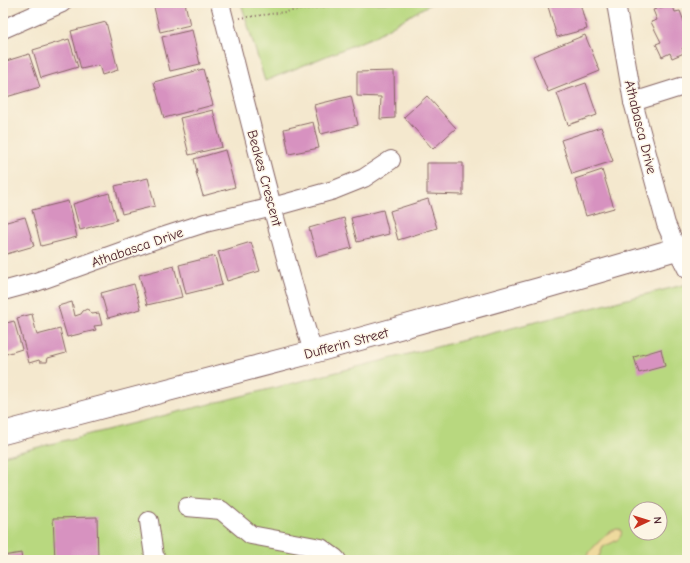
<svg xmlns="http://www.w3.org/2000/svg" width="690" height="563" font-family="'Comic Neue',sans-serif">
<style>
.green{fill:#b8d87f;stroke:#817c55;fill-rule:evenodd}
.sand{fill:#eeda9e;stroke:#9c7c64}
.building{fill:#d792c0}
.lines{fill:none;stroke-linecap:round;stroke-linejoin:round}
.minor-casing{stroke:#866564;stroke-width:20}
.major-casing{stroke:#866564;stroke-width:24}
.path{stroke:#866564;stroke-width:2;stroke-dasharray:1 3;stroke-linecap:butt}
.minor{stroke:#fff;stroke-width:18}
.major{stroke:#fff;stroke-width:22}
.labels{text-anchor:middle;stroke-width:3;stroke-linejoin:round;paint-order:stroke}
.street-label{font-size:14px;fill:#4a1f2b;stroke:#fcf5e5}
</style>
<rect width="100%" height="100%" fill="#fcf5e5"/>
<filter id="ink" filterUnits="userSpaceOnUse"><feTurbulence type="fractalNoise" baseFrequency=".025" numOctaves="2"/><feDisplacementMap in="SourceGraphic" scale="8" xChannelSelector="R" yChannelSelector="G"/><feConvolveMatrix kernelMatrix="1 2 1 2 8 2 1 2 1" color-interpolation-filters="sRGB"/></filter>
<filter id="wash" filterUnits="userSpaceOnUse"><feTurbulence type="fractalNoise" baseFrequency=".012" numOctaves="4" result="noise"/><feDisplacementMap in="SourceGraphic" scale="16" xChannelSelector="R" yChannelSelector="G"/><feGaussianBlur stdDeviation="0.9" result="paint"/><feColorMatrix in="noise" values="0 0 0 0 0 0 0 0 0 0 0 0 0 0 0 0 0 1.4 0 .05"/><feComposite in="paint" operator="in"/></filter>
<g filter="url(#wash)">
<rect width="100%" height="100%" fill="#f4e8ce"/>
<g class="green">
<path d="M 241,3 L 432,3 L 373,37 L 265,81 Z"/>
<path d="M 687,284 L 687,560 L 3,560 L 3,456 ZM 636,509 L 660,509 L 660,533 L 636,533 Z"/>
</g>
<path class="sand" d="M 617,529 L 621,530 C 624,540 610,543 603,547 L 599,556 L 596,560 L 588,560 L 586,558 C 588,552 603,537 608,533 C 611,531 614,530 617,529 Z"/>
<g id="blocks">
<g class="building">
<path d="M 153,3 L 185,3 L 190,25 L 160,32 Z"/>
<path d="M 547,3 L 580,3 L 587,29 L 557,37 Z"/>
<path d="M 672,4 L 675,12 L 680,11 L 687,29 L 687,47 L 682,48 L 684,53 L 672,58 L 670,53 L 662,57 L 656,44 L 661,42 L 651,22 L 657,20 L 653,10 Z"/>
<path d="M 106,22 L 118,70 L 102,75 L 99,65 L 81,69 L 71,31 Z"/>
<path d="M 192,30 L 200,64 L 170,71 L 162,37 Z"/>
<path d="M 585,35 L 600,71 L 548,92 L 533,56 Z"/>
<path d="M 69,39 L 78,67 L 41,78 L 33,50 Z"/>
<path d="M 29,54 L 40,87 L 3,98 L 3,62 Z"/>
<path d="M 203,69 L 213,105 L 164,118 L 154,82 Z"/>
<path d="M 394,71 L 395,118 L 380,119 L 381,97 L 357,96 L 357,72 Z"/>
<path d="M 586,83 L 597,115 L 568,125 L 557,93 Z"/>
<path d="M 351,96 L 358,125 L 321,134 L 314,105 Z"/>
<path d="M 427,96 L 456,128 L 433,149 L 404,117 Z"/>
<path d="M 213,110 L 222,147 L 189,155 L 180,118 Z"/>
<path d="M 313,122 L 319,148 L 289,154 L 284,129 Z"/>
<path d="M 601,127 L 613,161 L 572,174 L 561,140 Z"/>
<path d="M 225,150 L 235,187 L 203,196 L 196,172 L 197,172 L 194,159 Z"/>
<path d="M 427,163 L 463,163 L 463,195 L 427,194 Z"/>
<path d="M 602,170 L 614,208 L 586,216 L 575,179 Z"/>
<path d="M 148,178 L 155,206 L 122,214 L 115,186 Z"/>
<path d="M 109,193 L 117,220 L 80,230 L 73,204 Z"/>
<path d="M 428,199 L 437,228 L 398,240 L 390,211 Z"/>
<path d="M 68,201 L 77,237 L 41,246 L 32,210 Z"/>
<path d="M 383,210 L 389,234 L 357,242 L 351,218 Z"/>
<path d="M 25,217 L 34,246 L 3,255 L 3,223 Z"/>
<path d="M 344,218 L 352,248 L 317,257 L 309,228 Z"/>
<path d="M 251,242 L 260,271 L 227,281 L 218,252 Z"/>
<path d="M 215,256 L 222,285 L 186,294 L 179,265 Z"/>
<path d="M 174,266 L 182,297 L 147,305 L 139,275 Z"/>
<path d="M 134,284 L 141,309 L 108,318 L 101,293 Z"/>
<path d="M 72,302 L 75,316 L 81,314 L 83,311 L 87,309 L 90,311 L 92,314 L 99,313 L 102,325 L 94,326 L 96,330 L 67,337 L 58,306 Z"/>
<path d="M 32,314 L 37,335 L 60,329 L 66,353 L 48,358 L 47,362 L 40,362 L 39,360 L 29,363 L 17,318 Z"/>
<path d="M 14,321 L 22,349 L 3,355 L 3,324 Z"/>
<path d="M 661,349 L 665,366 L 639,373 L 634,357 Z"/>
<path d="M 97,517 L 98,559 L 55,560 L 53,518 Z"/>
<path d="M 21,553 L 22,560 L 3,560 L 3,556 Z"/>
</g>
</g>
</g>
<g filter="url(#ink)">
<use href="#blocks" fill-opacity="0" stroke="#866564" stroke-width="1"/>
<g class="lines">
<g class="minor-casing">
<g id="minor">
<path d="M 220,3 C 250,120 278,237 313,352"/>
<path d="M 616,3 L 633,102 L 666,224 L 677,249 L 687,269"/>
<path d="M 3,29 L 62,3"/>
<path d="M 633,102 L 687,85"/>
<path d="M 3,291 L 36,282 L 162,237 L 205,223 L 273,207 L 334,190 L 364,178 L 391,160"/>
<path d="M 187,507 L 221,510 L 251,535 L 321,548 L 335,558 L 337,560"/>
<path d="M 149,521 L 154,556 L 157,560"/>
</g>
</g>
<g class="major-casing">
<path id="major" d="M 3,433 L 313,352 L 539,289 L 687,246"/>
</g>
<path class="path" d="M 240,18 L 345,4 L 345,3"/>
<use href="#minor" class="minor"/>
<use href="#major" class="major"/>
</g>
</g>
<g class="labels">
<g class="street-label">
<text transform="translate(641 127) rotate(76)" y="5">Athabasca Drive</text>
<text transform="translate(265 178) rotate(75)" y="5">Beakes Crescent</text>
<text transform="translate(137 247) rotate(-19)" y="5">Athabasca Drive</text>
<text transform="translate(346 343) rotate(-15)" y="5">Dufferin Street</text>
</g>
</g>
<rect width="690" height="563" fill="none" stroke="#fcf5e5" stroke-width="16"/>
<g transform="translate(648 521) rotate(86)"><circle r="19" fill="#fcf5e5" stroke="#b59f9b"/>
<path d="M0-3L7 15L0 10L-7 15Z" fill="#c8321e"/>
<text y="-6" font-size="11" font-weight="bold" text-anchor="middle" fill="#4a1f2b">N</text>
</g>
</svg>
